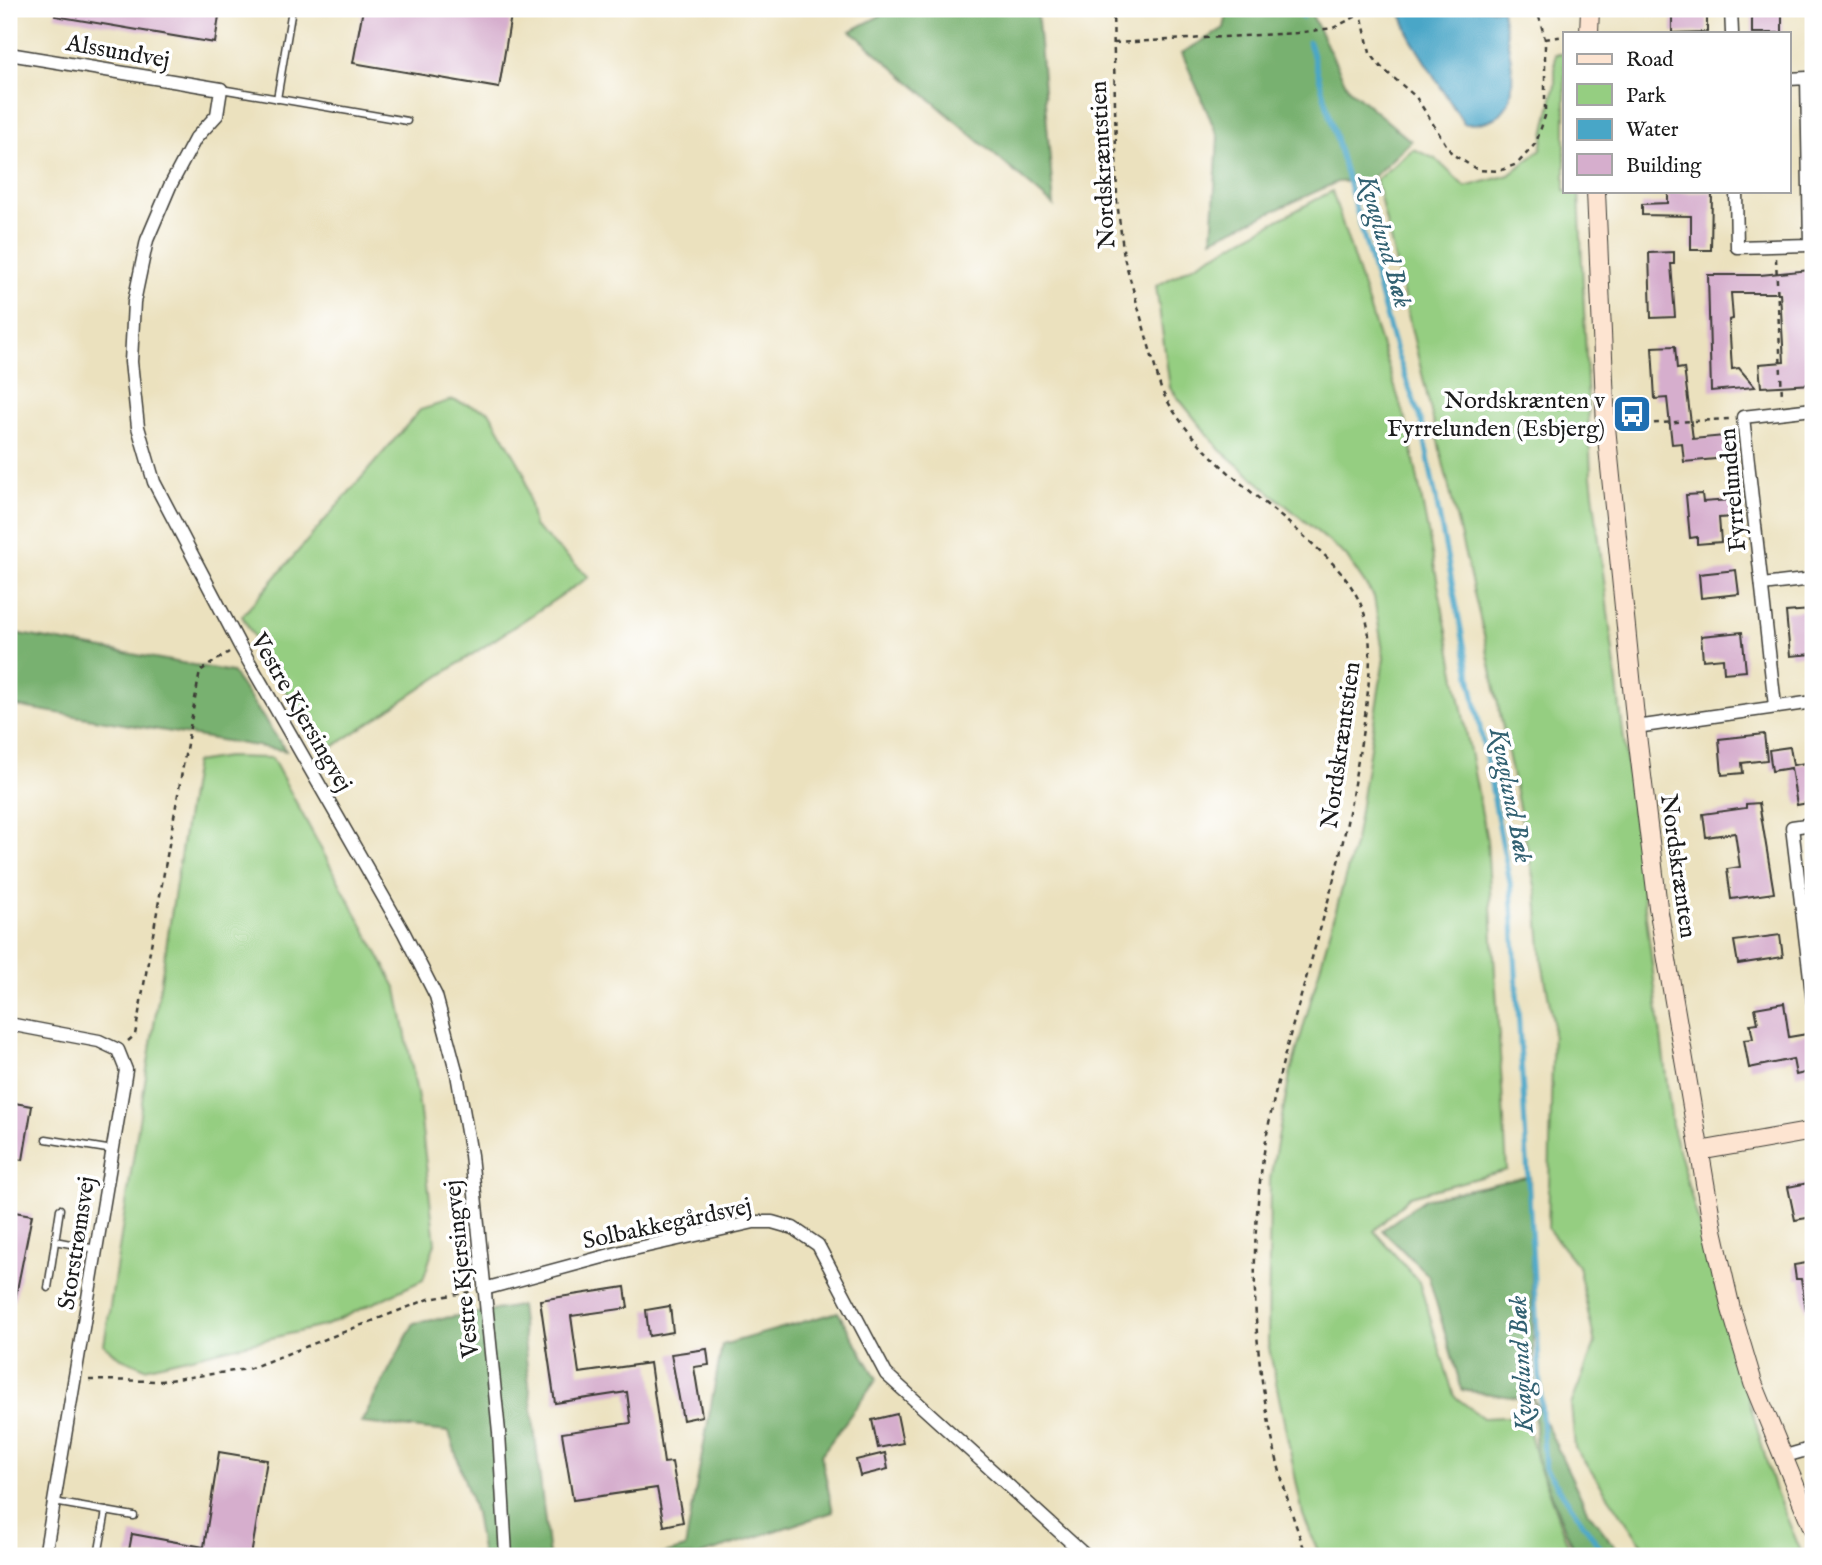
<svg xmlns="http://www.w3.org/2000/svg" width="1822" height="1565" font-family="'IM FELL English',serif">
<style>
.green{fill:#95ce81;stroke:#58754e;stroke-width:2}
.forest{fill:#78b16f;stroke:#4a6646;stroke-width:2}
.water{fill:#48a6c7;stroke:#326172;stroke-width:2}
.lines{fill:none;stroke-linecap:round;stroke-linejoin:round}
.stream{stroke:#48a6c7;stroke-width:5}
.building{fill:#d6aecd}
.lane-casing{stroke:#3b3a34;stroke-width:9}
.street-casing{stroke:#3b3a34;stroke-width:15}
.secondary-casing{stroke:#3b3a34;stroke-width:20}
.path{stroke:#3b3a34;stroke-width:2.5;stroke-dasharray:5 5;stroke-linecap:butt}
.lane{stroke:#fff;stroke-width:6}
.street{stroke:#fff;stroke-width:12}
.secondary{stroke:#fde4d1;stroke-width:18}
.labels{text-anchor:middle;stroke-width:7;stroke-linejoin:round;paint-order:stroke}
.street-label{font-size:24px;fill:#1c1c1c;stroke:#fff}
.poi-label{font-size:24px;fill:#1c1c1c;stroke:#fff;text-anchor:end}
.water-label{font-size:26px;font-style:italic;fill:#326172;stroke:#fff}
</style>
<rect width="100%" height="100%" fill="#fff"/>
<filter id="ink" filterUnits="userSpaceOnUse"><feTurbulence type="fractalNoise" baseFrequency=".0143" numOctaves="2"/><feDisplacementMap in="SourceGraphic" scale="14" xChannelSelector="R" yChannelSelector="G"/><feConvolveMatrix kernelMatrix="1 2 1 2 8 2 1 2 1" color-interpolation-filters="sRGB"/></filter>
<filter id="wash" filterUnits="userSpaceOnUse"><feTurbulence type="fractalNoise" baseFrequency=".00686" numOctaves="4" result="noise"/><feDisplacementMap in="SourceGraphic" scale="28" xChannelSelector="R" yChannelSelector="G"/><feGaussianBlur stdDeviation="1.57" result="paint"/><feColorMatrix in="noise" values="0 0 0 0 0 0 0 0 0 0 0 0 0 0 0 0 0 1.4 0 .05"/><feComposite in="paint" operator="in"/></filter>
<g filter="url(#wash)">
<rect width="100%" height="100%" fill="#ebe1be"/>
<g class="green">
<path d="M 1555,54 L 1565,54 L 1565,191 L 1579,191 L 1591,476 L 1673,1132 L 1774,1488 L 1803,1556 L 1650,1556 L 1575,1448 L 1571,1405 L 1595,1344 L 1578,1266 L 1548,1229 L 1553,1021 L 1542,962 L 1537,896 L 1484,635 L 1376,180 L 1413,149 L 1436,159 L 1465,187 L 1509,175 L 1541,149 L 1555,84 Z"/>
<path d="M 1332,191 L 1408,428 L 1487,840 L 1507,1170 L 1410,1196 L 1374,1231 L 1419,1282 L 1454,1396 L 1483,1418 L 1526,1416 L 1536,1458 L 1572,1556 L 1320,1556 L 1303,1515 L 1268,1343 L 1270,1179 L 1290,1075 L 1355,842 L 1384,658 L 1374,597 L 1346,556 L 1220,450 L 1170,388 L 1156,286 Z"/>
<path d="M 452,400 L 489,411 L 524,472 L 534,526 L 589,577 L 322,754 L 242,616 L 420,410 Z"/>
<path d="M 227,757 L 272,758 L 397,989 L 419,1104 L 435,1243 L 423,1280 L 327,1325 L 145,1368 L 119,1357 L 104,1345 L 195,762 Z"/>
</g>
<g class="forest">
<path d="M 893,9 L 1037,9 L 1054,206 L 851,31 Z"/>
<path d="M 1228,9 L 1309,9 L 1348,88 L 1411,141 L 1369,181 L 1337,182 L 1212,239 L 1218,137 L 1182,53 L 1224,28 Z"/>
<path d="M 9,632 L 232,672 L 286,751 L 9,705 Z"/>
<path d="M 1530,1176 L 1534,1399 L 1587,1510 L 1622,1556 L 1576,1556 L 1536,1458 L 1534,1400 L 1462,1390 L 1428,1275 L 1382,1230 L 1425,1199 Z"/>
<path d="M 520,1306 L 549,1556 L 482,1556 L 475,1513 L 449,1432 L 361,1423 L 414,1323 Z"/>
<path d="M 838,1312 L 877,1379 L 821,1455 L 833,1512 L 698,1556 L 658,1556 L 685,1548 L 722,1345 Z"/>
</g>
<path class="water" d="M 1399,9 L 1502,9 C 1508,56 1536,125 1464,124 L 1412,41 Z"/>
<g class="lines">
<g class="stream">
<path d="M 1300,9 L 1302,17"/>
<path d="M 1309,42 L 1396,351 L 1421,421 L 1511,888 L 1545,1468 L 1606,1556"/>
</g>
</g>
<g id="blocks">
<g class="building">
<path d="M 56,9 L 220,9 L 215,43 L 55,16 Z"/>
<path d="M 363,9 L 512,9 L 499,88 L 353,63 Z"/>
<path d="M 1672,9 L 1707,9 L 1707,32 L 1672,33 Z"/>
<rect x="1752" y="12" width="30" height="21"/>
<path d="M 1712,192 L 1711,250 L 1691,250 L 1691,216 L 1642,215 L 1642,204 L 1668,203 L 1668,193 Z"/>
<path d="M 1674,252 L 1674,264 L 1671,264 L 1675,317 L 1651,318 L 1649,253 Z"/>
<path d="M 1810,270 L 1813,384 L 1761,387 L 1759,364 L 1784,362 L 1780,293 L 1731,293 L 1733,319 L 1729,320 L 1732,369 L 1739,368 L 1755,387 L 1711,391 L 1708,275 L 1760,275 Z"/>
<path d="M 1675,346 L 1677,369 L 1684,368 L 1693,439 L 1724,436 L 1726,458 L 1684,462 L 1682,443 L 1672,444 L 1667,398 L 1655,399 L 1652,347 Z"/>
<path d="M 1702,494 L 1703,502 L 1730,500 L 1732,517 L 1719,518 L 1721,542 L 1697,544 L 1697,537 L 1690,538 L 1686,495 Z"/>
<path d="M 1736,570 L 1739,594 L 1701,598 L 1699,574 Z"/>
<path d="M 1811,610 L 1813,654 L 1790,656 L 1786,612 Z"/>
<path d="M 1742,632 L 1746,671 L 1724,673 L 1723,658 L 1703,660 L 1701,636 Z"/>
<path d="M 1764,734 L 1767,760 L 1742,763 L 1743,773 L 1722,775 L 1719,739 Z"/>
<path d="M 1790,747 L 1793,765 L 1812,762 L 1813,802 L 1797,805 L 1791,768 L 1772,771 L 1769,750 Z"/>
<path d="M 1759,803 L 1774,893 L 1731,899 L 1727,869 L 1740,867 L 1735,833 L 1706,837 L 1703,814 L 1746,808 L 1746,804 Z"/>
<path d="M 1780,935 L 1783,957 L 1738,964 L 1734,941 Z"/>
<path d="M 1784,1003 L 1789,1037 L 1813,1033 L 1813,1071 L 1796,1075 L 1793,1059 L 1749,1068 L 1744,1040 L 1753,1039 L 1750,1024 L 1758,1023 L 1755,1008 Z"/>
<path d="M 9,1102 L 32,1106 L 23,1160 L 9,1158 Z"/>
<path d="M 1813,1182 L 1813,1217 L 1795,1220 L 1788,1187 Z"/>
<path d="M 9,1211 L 32,1215 L 15,1300 L 9,1300 Z"/>
<path d="M 1813,1262 L 1813,1310 L 1806,1310 L 1801,1279 L 1796,1279 L 1794,1265 Z"/>
<path d="M 625,1287 L 628,1308 L 571,1316 L 579,1373 L 650,1363 L 664,1463 L 672,1462 L 683,1522 L 664,1526 L 657,1488 L 573,1500 L 562,1433 L 631,1423 L 627,1392 L 555,1403 L 540,1300 Z"/>
<path d="M 670,1306 L 673,1332 L 649,1336 L 646,1310 Z"/>
<path d="M 707,1349 L 709,1365 L 694,1367 L 702,1416 L 683,1420 L 671,1354 Z"/>
<path d="M 897,1414 L 903,1443 L 878,1448 L 872,1420 Z"/>
<path d="M 219,1452 L 267,1460 L 251,1556 L 128,1556 L 132,1534 L 204,1547 Z"/>
<path d="M 885,1453 L 888,1469 L 860,1476 L 856,1460 Z"/>
</g>
</g>
</g>
<g filter="url(#ink)">
<use href="#blocks" fill-opacity="0" stroke="#3b3a34" stroke-width="2"/>
<g class="lines">
<g class="lane-casing">
<g id="lane">
<path d="M 221,89 L 407,121"/>
<path d="M 277,99 L 292,9"/>
<path d="M 46,1139 L 113,1150"/>
<path d="M 55,1241 L 96,1249"/>
<path d="M 48,1288 L 60,1209"/>
<path d="M 54,1502 L 134,1516"/>
<path d="M 98,1556 L 106,1511"/>
</g>
</g>
<g class="street-casing">
<g id="street">
<path d="M 1731,9 L 1732,33"/>
<path d="M 9,54 L 221,89 L 217,115 L 195,139 L 170,186 L 147,240 L 134,302 L 131,362 L 138,427 L 154,482 L 240,646 L 404,933 L 436,996 L 457,1074 L 471,1155 L 499,1432 L 506,1556"/>
<path d="M 1736,191 L 1737,247 L 1810,245 L 1807,78 L 1789,79"/>
<path d="M 1762,585 L 1813,579"/>
<path d="M 1775,706 L 1743,417 L 1813,409"/>
<path d="M 1636,727 L 1813,702"/>
<path d="M 1813,824 L 1792,827 L 1813,1002"/>
<path d="M 9,1024 L 99,1041 L 118,1050 L 126,1070 L 45,1556"/>
<path d="M 484,1289 L 625,1251 L 754,1222 L 772,1222 L 793,1228 L 818,1245 L 886,1374 L 1086,1556"/>
<path d="M 1782,1457 L 1813,1448"/>
</g>
</g>
<g class="secondary-casing">
<g id="secondary">
<path d="M 1589,33 L 1590,9"/>
<path d="M 1596,191 L 1606,427 L 1636,727 L 1658,907 L 1713,1230 L 1731,1309 L 1753,1383 L 1813,1529"/>
<path d="M 1699,1151 L 1813,1131"/>
</g>
</g>
<g class="path">
<path d="M 1113,9 L 1117,201 L 1124,257 L 1161,389 C 1190,448 1248,488 1297,530 C 1326,556 1355,580 1366,619 C 1378,663 1359,750 1352,796 C 1334,899 1297,997 1274,1099 C 1240,1251 1251,1411 1307,1556"/>
<path d="M 1360,9 L 1370,53 L 1381,67 L 1416,97 L 1452,154 L 1478,170 L 1499,171 L 1517,164 L 1536,143 L 1545,116 L 1545,39 L 1537,9"/>
<path d="M 1545,39 L 1565,36"/>
<path d="M 1114,43 L 1297,33 L 1333,28 L 1361,14"/>
<path d="M 1776,258 L 1782,398"/>
<path d="M 1624,425 L 1729,419"/>
<path d="M 128,1041 L 135,1035 L 200,671 L 229,652"/>
<path d="M 89,1380 L 161,1381 L 248,1369 L 429,1299 L 470,1292"/>
</g>
<use href="#lane" class="lane"/>
<use href="#street" class="street"/>
<use href="#secondary" class="secondary"/>
</g>
</g>
<defs>
<g id="bus-square" transform="scale(2.0125)"><rect x="-9" y="-9" width="18" height="18" rx="4" fill="#1f6fb2" stroke="#fff"/><path d="M-5-6H5V4H4V6H2V4H-2V6H-4V4H-5ZM-3.5-4V0h7V-4ZM-3.5 1.2v1.5H-2V1.2ZM2 1.2v1.5H3.5V1.2Z" fill="#fff"/></g>
</defs>
<g fill-rule="evenodd">
<use href="#bus-square" x="1632" y="414"/>
</g>
<g class="labels">
<g class="street-label">
<text transform="translate(118 51) rotate(10)" y="8">Alssundvej</text>
<text transform="translate(1102 165) rotate(-93)" y="8">Nordskræntstien</text>
<text transform="translate(1732 490) rotate(-95)" y="8">Fyrrelunden</text>
<text transform="translate(302 712) rotate(60)" y="8">Vestre Kjersingvej</text>
<text transform="translate(1340 745) rotate(-82)" y="8">Nordskræntstien</text>
<text transform="translate(1679 866) rotate(82)" y="8">Nordskrænten</text>
<text transform="translate(667 1223) rotate(-12)" y="8">Solbakkegårdsvej</text>
<text transform="translate(76 1243) rotate(-81)" y="8">Storstrømsvej</text>
<text transform="translate(461 1269) rotate(-96)" y="8">Vestre Kjersingvej</text>
</g>
<g class="poi-label">
<text x="1605" y="408">Nordskrænten v<tspan x="1605" dy="28">Fyrrelunden (Esbjerg)</tspan></text>
</g>
<g class="water-label">
<text transform="translate(1386 241) rotate(74)" y="9">Kvaglund Bæk</text>
<text transform="translate(1512 795) rotate(79)" y="9">Kvaglund Bæk</text>
<text transform="translate(1520 1364) rotate(-93)" y="9">Kvaglund Bæk</text>
</g>
</g>
<rect width="1822" height="1565" fill="none" stroke="#fff" stroke-width="35"/>
<rect x="1563" y="32" width="228" height="161" fill="#ffffff" stroke="#a4a4a4" stroke-width="2"/>
<rect x="1577" y="54" width="35" height="10" fill="#fde4d1" stroke="#a4a4a4" stroke-width="2"/>
<text x="1626" y="66" font-size="21" fill="#1c1c1c">Road</text>
<rect x="1577" y="84" width="35" height="21" fill="#95ce81" stroke="#a4a4a4" stroke-width="2"/>
<text x="1626" y="102" font-size="21" fill="#1c1c1c">Park</text>
<rect x="1577" y="119" width="35" height="21" fill="#48a6c7" stroke="#a4a4a4" stroke-width="2"/>
<text x="1626" y="136" font-size="21" fill="#1c1c1c">Water</text>
<rect x="1577" y="154" width="35" height="21" fill="#d6aecd" stroke="#a4a4a4" stroke-width="2"/>
<text x="1626" y="172" font-size="21" fill="#1c1c1c">Building</text>
</svg>
